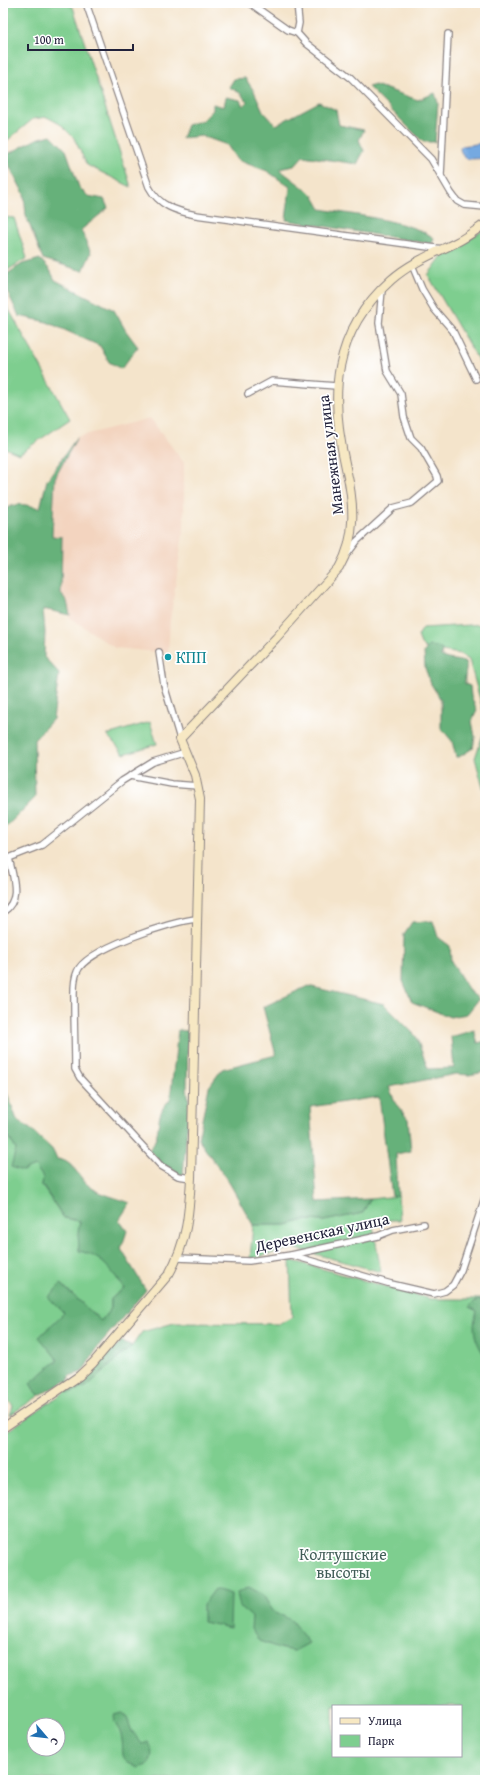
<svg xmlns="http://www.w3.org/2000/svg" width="488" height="1783" font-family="'Gentium Book Plus',serif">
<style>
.built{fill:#f3d4bf}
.green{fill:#7ece8f;stroke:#507865;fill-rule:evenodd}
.forest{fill:#66b17a;stroke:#446a5a}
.water{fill:#74a9e1;stroke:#4b668e}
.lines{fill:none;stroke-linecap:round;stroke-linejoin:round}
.street-casing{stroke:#8b8383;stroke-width:8}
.secondary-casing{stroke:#8b8383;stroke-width:10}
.street{stroke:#fff;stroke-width:5.5}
.secondary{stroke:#f7e8c3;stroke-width:8}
.culture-dot{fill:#0f9aa8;stroke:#fff;stroke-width:1.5}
.labels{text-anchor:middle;stroke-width:3.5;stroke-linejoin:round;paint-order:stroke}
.street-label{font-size:16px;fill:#22223b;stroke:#fff}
.culture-label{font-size:16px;fill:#0d838f;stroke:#fff;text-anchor:start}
.park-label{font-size:16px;fill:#425e58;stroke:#fff}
</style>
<rect width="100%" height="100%" fill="#fff"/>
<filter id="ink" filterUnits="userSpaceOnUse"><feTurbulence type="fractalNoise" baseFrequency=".025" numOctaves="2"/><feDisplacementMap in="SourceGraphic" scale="8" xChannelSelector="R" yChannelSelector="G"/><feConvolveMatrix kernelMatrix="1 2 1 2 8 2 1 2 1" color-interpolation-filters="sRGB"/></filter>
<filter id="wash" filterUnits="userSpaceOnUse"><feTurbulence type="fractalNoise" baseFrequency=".012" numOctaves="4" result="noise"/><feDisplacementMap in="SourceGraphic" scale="16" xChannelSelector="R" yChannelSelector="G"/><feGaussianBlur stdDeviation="0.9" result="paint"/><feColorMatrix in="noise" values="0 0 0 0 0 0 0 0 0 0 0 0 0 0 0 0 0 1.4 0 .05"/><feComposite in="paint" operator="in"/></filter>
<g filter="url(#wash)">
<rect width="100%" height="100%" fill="#f4e4cb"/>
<path class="built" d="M 150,418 L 184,463 L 184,527 L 170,621 L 168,653 L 115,648 L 69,617 L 70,615 L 67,601 L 61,594 L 62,537 L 52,536 L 55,478 L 77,437 Z"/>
<g class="green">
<path d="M 3,3 L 67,3 L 73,7 L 131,187 L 87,165 L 74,138 L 60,124 L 47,117 L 33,119 L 3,144 Z"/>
<path d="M 3,217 L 14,218 L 27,258 L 3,273 Z"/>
<path d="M 485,229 L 485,372 L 428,275 L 442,256 Z"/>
<path d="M 3,299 L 70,419 L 19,454 L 3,447 Z"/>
<path d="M 485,624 L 485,717 L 469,660 L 460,654 L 425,648 L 421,644 L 418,636 L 423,628 Z"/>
<path d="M 150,722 L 157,744 L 124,754 L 107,735 Z"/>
<path d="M 485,729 L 485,795 L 475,758 Z"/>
<path d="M 3,1136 L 9,1138 L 16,1149 L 22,1171 L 35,1165 L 43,1177 L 42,1186 L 64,1218 L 80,1221 L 78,1233 L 93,1254 L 109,1267 L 124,1288 L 111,1299 L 111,1308 L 101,1321 L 61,1284 L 64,1313 L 58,1360 L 35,1392 L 40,1395 L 10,1415 L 13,1406 L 3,1394 Z"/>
<path d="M 398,1196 L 400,1220 L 372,1220 L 381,1272 L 293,1248 L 250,1259 L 253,1225 L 286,1225 L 305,1220 L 324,1221 L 362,1213 L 370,1199 Z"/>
<path d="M 290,1260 L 431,1299 L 485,1299 L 485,1780 L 3,1780 L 3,1434 L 132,1346 L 142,1332 L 174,1323 L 280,1324 L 292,1317 ZM 333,1706 L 461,1706 L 461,1756 L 333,1756 ZM 34,1725 L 58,1725 L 58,1749 L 34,1749 Z"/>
</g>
<g class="forest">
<path d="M 245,78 L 254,91 L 263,111 L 276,125 L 319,102 L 336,110 L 339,125 L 364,130 L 359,140 L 364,151 L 357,164 L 303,156 L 294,166 L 279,169 L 313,195 L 321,209 C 352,215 409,220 434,238 L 432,244 L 286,220 L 290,187 L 267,171 L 237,160 L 227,145 L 202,136 L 182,138 L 187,125 L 203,120 L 213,110 L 213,104 L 224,107 L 226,97 L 240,100 L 243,106 L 247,102 L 240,93 L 229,87 L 234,79 Z"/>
<path d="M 375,85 L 418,100 L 435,93 L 438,103 L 435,142 L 423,142 L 368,87 Z"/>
<path d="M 51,135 L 66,150 L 79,187 L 88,196 L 104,199 L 108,208 L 81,230 L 91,253 L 83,271 L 43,259 L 26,216 L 24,194 L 4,156 L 37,139 Z"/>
<path d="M 40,259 L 50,270 L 55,280 L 114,310 L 126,331 L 138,347 L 121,369 L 109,362 L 100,346 L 47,322 L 19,316 L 5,287 L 7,274 L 22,264 Z"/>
<path d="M 77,437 L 55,478 L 52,536 L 62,537 L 61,594 L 67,601 L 70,615 L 43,609 L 45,632 L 44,657 L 59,673 L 53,719 L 34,740 L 35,798 L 3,830 L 3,511 C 15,501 26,505 40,508 L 47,480 Z"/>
<path d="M 429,646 L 437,647 L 442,650 L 441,656 C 448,661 458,659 466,663 C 467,671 464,676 465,684 L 470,686 L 471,696 L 477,710 L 472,721 L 475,737 L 473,748 L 459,757 L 456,757 L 452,741 L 441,728 L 441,700 L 431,684 L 425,668 L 424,652 Z"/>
<path d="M 433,921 L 438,937 L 450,946 L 451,961 L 470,992 L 479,999 L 467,1014 L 450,1017 L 412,1002 L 403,981 L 404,934 L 412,922 Z"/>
<path d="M 308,986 L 384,1004 L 416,1036 L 428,1069 L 454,1068 L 451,1037 L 474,1030 L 478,1043 L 485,1041 L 485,1072 L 469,1075 L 456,1074 L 389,1087 L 396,1104 L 408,1119 L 411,1151 L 396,1154 L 398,1196 L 392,1197 L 379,1097 L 310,1107 L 317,1202 L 370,1199 L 363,1213 L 324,1221 L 305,1220 L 286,1225 L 253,1225 L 230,1184 L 198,1139 L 209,1087 L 222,1069 L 276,1055 L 263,1007 Z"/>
<path d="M 178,1030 L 188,1031 L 187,1088 L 189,1102 L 183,1176 L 162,1164 L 149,1150 C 164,1133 152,1115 170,1100 Z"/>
<path d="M 3,1082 L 17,1120 L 29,1128 L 52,1149 L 57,1159 C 74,1160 79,1180 92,1188 C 102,1195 118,1198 130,1203 L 119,1220 L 127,1231 L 121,1249 L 146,1290 L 100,1344 L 82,1372 L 69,1376 L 68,1388 L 122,1341 L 132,1346 L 86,1387 L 69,1393 L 66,1389 L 67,1380 L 40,1395 L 35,1392 L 30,1383 L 58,1360 L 39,1337 L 64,1313 L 48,1297 L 61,1284 L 101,1321 L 111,1308 L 111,1299 L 124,1288 C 111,1270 102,1256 79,1251 L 78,1233 L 80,1221 L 64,1218 L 42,1185 L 43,1177 L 35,1166 L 22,1171 L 11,1167 L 16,1149 L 9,1138 L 3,1136 Z"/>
<path d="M 485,1300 L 485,1356 C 475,1341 471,1330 477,1311 L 469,1307 L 475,1301 Z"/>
<path d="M 249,1587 L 263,1595 L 273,1611 L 291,1620 L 309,1643 L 294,1651 L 279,1648 L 259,1641 L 251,1629 L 252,1617 L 240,1607 L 237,1593 Z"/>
<path d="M 215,1589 L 231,1594 L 230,1628 L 203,1622 L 203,1605 Z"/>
<path d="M 122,1713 L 126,1715 L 131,1729 L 142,1743 L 148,1742 C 153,1750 153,1757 148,1765 L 139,1768 C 115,1757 126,1754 121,1735 C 119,1726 115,1729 114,1715 Z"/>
</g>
<path class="water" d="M 483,143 L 485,144 L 485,159 C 474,157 462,164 460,148 L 462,146 Z"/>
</g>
<g filter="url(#ink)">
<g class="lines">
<g class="street-casing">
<g id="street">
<path d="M 86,3 L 149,187 C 159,206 176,211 196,215 L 443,249"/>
<path d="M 250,3 L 288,30 L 297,33 L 306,43 L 351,78 L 431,159 L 451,193 L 457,201 L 464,205 L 485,207"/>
<path d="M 297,3 L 299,23 L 297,33"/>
<path d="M 441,175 L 448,34"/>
<path d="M 412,265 L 422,289 L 434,309 L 453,331 L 476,379"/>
<path d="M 248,394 L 272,381 L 336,386"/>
<path d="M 348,553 L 357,541 L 393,508 L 412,503 L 438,481 L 437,476 L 421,448 L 411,438 L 404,417 L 401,394 L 387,371 L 379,323 L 382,290"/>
<path d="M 159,652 L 164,685 L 180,739"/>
<path d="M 130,776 L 172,784 L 198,786"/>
<path d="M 3,858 L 9,858 L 42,845 L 122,781 L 153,762 L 186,752"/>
<path d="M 3,912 C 22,900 13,877 9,858"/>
<path d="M 191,1178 L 178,1176 L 161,1166 L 80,1078 L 75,1069 C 75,1046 74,1024 74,1002 C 74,992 73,981 77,972 C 85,949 173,921 196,919"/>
<path d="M 291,1255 L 391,1284 L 434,1294 L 445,1291 L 453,1285 L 461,1270 L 485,1197"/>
<path d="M 178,1258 L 249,1261 L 291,1255 L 378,1236 L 393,1230 L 424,1224"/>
</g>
</g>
<g class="secondary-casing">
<path id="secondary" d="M 3,1428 L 79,1376 L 93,1363 L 169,1274 C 187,1242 189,1214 191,1178 L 200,799 L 195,775 L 180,739 L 276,638 L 339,568 C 357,537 354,502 346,468 C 329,395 332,333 391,280 C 410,263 435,253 457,242 C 467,237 476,230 485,224"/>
</g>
<use href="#street" class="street"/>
<use href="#secondary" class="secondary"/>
</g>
</g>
<circle class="culture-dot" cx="168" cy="657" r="4"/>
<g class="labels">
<g class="street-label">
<text transform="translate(330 455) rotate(-97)" y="6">Манежная улица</text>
<text transform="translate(322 1232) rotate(-12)" y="6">Деревенская улица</text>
</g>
<g class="culture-label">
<text x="176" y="663">КПП</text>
</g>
<g class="park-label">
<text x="343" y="1560">Колтушские<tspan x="343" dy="18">высоты</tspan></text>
</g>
</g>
<rect width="488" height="1783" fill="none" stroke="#fff" stroke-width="16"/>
<rect x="332" y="1705" width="130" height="52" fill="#ffffff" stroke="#a7a7b1"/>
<rect x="340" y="1718" width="20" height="6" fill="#f7e8c3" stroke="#a7a7b1"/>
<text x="368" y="1725" font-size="12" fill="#22223b">Улица</text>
<rect x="340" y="1735" width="20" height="12" fill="#7ece8f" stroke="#a7a7b1"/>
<text x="368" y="1745" font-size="12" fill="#22223b">Парк</text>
<g transform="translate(46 1737) rotate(118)"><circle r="19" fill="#ffffff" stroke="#a7a7b1"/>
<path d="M0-3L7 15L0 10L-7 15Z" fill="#1f6fb2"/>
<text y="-6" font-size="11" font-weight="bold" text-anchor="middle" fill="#22223b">С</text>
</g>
<path d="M28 44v6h105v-6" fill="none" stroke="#22223b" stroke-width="2"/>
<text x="34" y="44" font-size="12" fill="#22223b" stroke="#ffffff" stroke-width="3" paint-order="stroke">100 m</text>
</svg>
